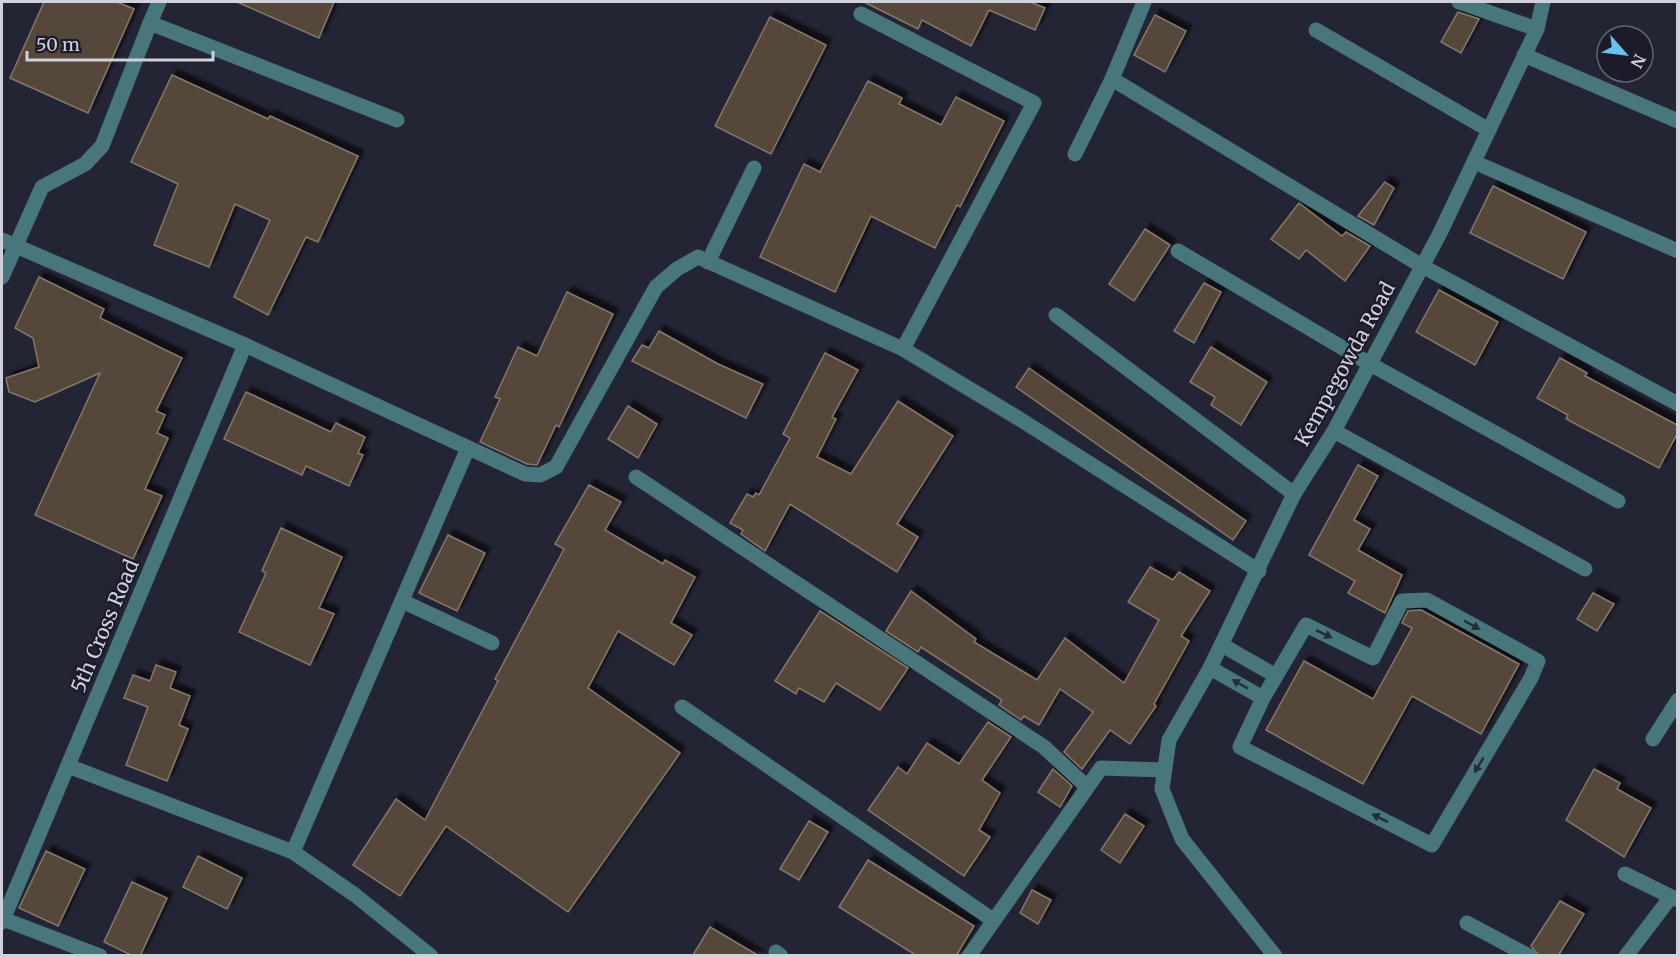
<svg xmlns="http://www.w3.org/2000/svg" width="1679" height="957" font-family="Merriweather,serif">
<style>
.building{fill:#56463b;stroke:#87766a;stroke-width:1.5;filter:url(#shadow)}
.lines{fill:none;stroke-linecap:round;stroke-linejoin:round}
.minor{stroke:#47767b;stroke-width:15}
.oneway{fill:#242d3a}
.labels{text-anchor:middle;stroke-width:4.5;stroke-linejoin:round;paint-order:stroke}
.street-label{font-size:20px;fill:#d0d1db;stroke:#1b1b2a}
</style>
<defs>
<filter id="shadow"><feDropShadow dx="5.5" dy="-5.5" stdDeviation="1.5" flood-color="#0009"/></filter>
</defs>
<rect width="100%" height="100%" fill="#242534"/>
<g class="building">
<path d="M 44,2 L 117,2 L 134,9 L 88,113 L 10,78 Z"/>
<path d="M 237,2 L 334,2 L 319,38 Z"/>
<path d="M 864,2 L 1030,2 L 1045,8 L 1035,30 L 989,10 L 971,46 L 922,20 L 918,29 Z"/>
<path d="M 1458,12 L 1479,19 L 1461,53 L 1441,42 Z"/>
<path d="M 1155,15 L 1186,31 L 1165,72 L 1134,55 Z"/>
<path d="M 770,17 L 826,45 L 771,154 L 715,126 Z"/>
<path d="M 172,75 L 268,119 L 270,116 L 358,156 L 318,242 L 306,237 L 268,315 L 234,297 L 270,220 L 235,204 L 209,267 L 154,245 L 178,184 L 131,162 Z"/>
<path d="M 868,81 L 902,98 L 899,104 L 941,125 L 956,97 L 1004,121 L 960,207 L 957,205 L 935,248 L 871,216 L 835,292 L 760,257 L 804,164 L 820,172 Z"/>
<path d="M 1385,182 L 1394,188 L 1374,225 L 1358,216 Z"/>
<path d="M 1493,186 L 1586,232 L 1563,279 L 1470,233 Z"/>
<path d="M 1299,203 L 1342,236 L 1346,232 L 1370,246 L 1345,281 L 1306,250 L 1299,259 L 1271,239 Z"/>
<path d="M 1145,229 L 1170,245 L 1134,301 L 1109,284 Z"/>
<path d="M 39,277 L 104,309 L 100,318 L 182,358 L 156,411 L 165,415 L 157,433 L 168,438 L 145,489 L 162,496 L 133,559 L 35,515 L 100,373 L 35,402 L 9,392 L 6,378 L 39,367 L 33,338 L 15,328 Z"/>
<path d="M 1204,283 L 1221,292 L 1194,343 L 1174,331 Z"/>
<path d="M 1439,290 L 1498,322 L 1475,365 L 1416,332 Z"/>
<path d="M 567,292 L 613,314 L 559,427 L 556,425 L 537,465 L 527,464 L 480,442 L 500,399 L 495,397 L 518,347 L 537,356 Z"/>
<path d="M 659,331 L 718,364 L 763,384 L 746,418 L 632,361 L 642,345 L 649,348 Z"/>
<path d="M 1211,347 L 1267,382 L 1241,425 L 1211,405 L 1215,397 L 1190,382 Z"/>
<path d="M 825,353 L 858,370 L 832,417 L 836,419 L 817,457 L 851,474 L 898,401 L 953,436 L 897,524 L 918,537 L 897,572 L 790,504 L 765,551 L 741,534 L 743,530 L 730,523 L 747,494 L 753,497 L 756,493 L 759,495 L 790,438 L 783,434 Z"/>
<path d="M 1560,358 L 1587,373 L 1585,376 L 1677,425 L 1677,434 L 1659,468 L 1566,419 L 1568,415 L 1537,398 Z"/>
<path d="M 1029,368 L 1246,521 L 1233,540 L 1016,387 Z"/>
<path d="M 246,392 L 331,432 L 336,423 L 365,437 L 358,453 L 363,455 L 349,486 L 306,466 L 302,475 L 224,439 Z"/>
<path d="M 628,406 L 657,424 L 638,458 L 608,439 Z"/>
<path d="M 1358,465 L 1378,476 L 1354,520 L 1370,529 L 1358,550 L 1402,575 L 1385,613 L 1348,593 L 1355,581 L 1309,555 Z"/>
<path d="M 589,485 L 621,502 L 605,530 L 663,564 L 665,560 L 695,577 L 671,623 L 692,635 L 674,665 L 618,631 L 588,688 L 680,753 L 568,912 L 446,826 L 400,896 L 353,865 L 396,799 L 425,820 L 498,681 L 495,679 L 564,549 L 555,544 Z"/>
<path d="M 281,528 L 342,557 L 319,608 L 334,614 L 310,665 L 239,632 L 266,573 L 262,571 Z"/>
<path d="M 448,535 L 485,553 L 457,611 L 419,593 Z"/>
<path d="M 1150,567 L 1173,580 L 1179,572 L 1210,591 L 1181,636 L 1189,641 L 1154,704 L 1156,706 L 1130,744 L 1110,730 L 1082,769 L 1064,752 L 1093,712 L 1060,689 L 1039,725 L 1024,716 L 1021,720 L 999,705 L 1002,700 L 921,647 L 918,652 L 886,631 L 911,591 L 976,639 L 974,642 L 1037,680 L 1065,638 L 1124,683 L 1159,620 L 1128,602 Z"/>
<path d="M 1593,593 L 1614,604 L 1597,631 L 1577,619 Z"/>
<path d="M 1421,610 L 1519,664 L 1481,734 L 1412,696 L 1363,784 L 1266,730 L 1304,661 L 1373,699 L 1412,628 L 1402,623 L 1408,611 Z"/>
<path d="M 820,611 L 908,668 L 880,710 L 836,683 L 824,702 L 799,688 L 796,694 L 775,681 Z"/>
<path d="M 156,665 L 176,672 L 170,688 L 190,696 L 179,725 L 188,729 L 167,781 L 126,765 L 148,707 L 124,698 L 133,675 L 150,681 Z"/>
<path d="M 988,722 L 1011,737 L 982,780 L 1000,793 L 979,830 L 990,837 L 964,876 L 868,810 L 898,767 L 907,774 L 927,743 L 959,764 Z"/>
<path d="M 1053,769 L 1072,786 L 1060,807 L 1038,792 Z"/>
<path d="M 1594,769 L 1620,783 L 1617,789 L 1651,808 L 1624,857 L 1566,820 Z"/>
<path d="M 1125,814 L 1144,826 L 1120,863 L 1101,850 Z"/>
<path d="M 809,821 L 828,832 L 799,880 L 780,869 Z"/>
<path d="M 46,851 L 85,869 L 58,926 L 19,908 Z"/>
<path d="M 198,856 L 242,878 L 227,909 L 183,887 Z"/>
<path d="M 868,860 L 974,926 L 956,956 L 917,956 L 839,907 Z"/>
<path d="M 132,882 L 167,898 L 140,956 L 133,956 L 104,942 Z"/>
<path d="M 1032,890 L 1051,900 L 1038,924 L 1020,913 Z"/>
<path d="M 1560,901 L 1584,914 L 1558,956 L 1539,956 L 1531,946 Z"/>
<path d="M 710,927 L 759,956 L 693,955 Z"/>
</g>
<g class="lines">
<g class="minor">
<path d="M 1144,2 L 1112,79 L 1422,266 L 1678,404"/>
<path d="M 1459,2 L 1537,29"/>
<path d="M 861,14 L 1034,103 L 903,349"/>
<path d="M 150,23 L 159,2"/>
<path d="M 1316,30 L 1489,130"/>
<path d="M 1524,55 L 1678,121"/>
<path d="M 1075,154 L 1112,79"/>
<path d="M 1474,162 L 1678,251"/>
<path d="M 2,240 L 245,345 L 525,474 L 540,475 L 556,467 L 656,287 L 677,269 L 698,257 L 903,349 L 1018,418 L 1259,571"/>
<path d="M 1178,251 L 1370,364 L 1618,501"/>
<path d="M 708,262 L 754,168"/>
<path d="M 2,277 L 42,187 L 85,164 L 102,146 L 150,23 L 397,120"/>
<path d="M 1056,315 L 1294,494"/>
<path d="M 1334,431 L 1585,569"/>
<path d="M 636,477 L 1044,747 L 1087,787"/>
<path d="M 402,601 L 492,643"/>
<path d="M 1222,645 L 1276,676"/>
<path d="M 1210,668 L 1263,698 L 1240,747 L 1432,845 L 1531,678 L 1538,661 L 1427,600 L 1402,601 L 1373,658 L 1306,625 L 1263,698"/>
<path d="M 682,707 L 993,920"/>
<path d="M 1653,739 L 1678,700"/>
<path d="M 68,766 L 293,852 L 355,895 L 431,956"/>
<path d="M 293,852 L 468,448"/>
<path d="M 1625,874 L 1678,900"/>
<path d="M 3,919 L 100,956"/>
<path d="M 2,922 L 245,345"/>
<path d="M 1467,923 L 1529,956"/>
<path d="M 776,952 L 781,956"/>
<path d="M 969,956 L 1101,768 L 1164,770"/>
<path d="M 1275,956 L 1182,839 L 1162,789 L 1169,740 L 1210,668 L 1294,494 L 1334,431 L 1440,233 L 1537,29 L 1543,2"/>
<path d="M 1626,956 L 1670,898"/>
</g>
</g>
<defs><path id="oneway-solid" d="M-6-.8H1V-3.2L6.5 0L1 3.2V.8H-6Z" transform="scale(1.5)"/></defs>
<g class="oneway">
<use href="#oneway-solid" transform="translate(1472 625) rotate(29)"/>
<use href="#oneway-solid" transform="translate(1324 634) rotate(26)"/>
<use href="#oneway-solid" transform="translate(1240 684) rotate(-150)"/>
<use href="#oneway-solid" transform="translate(1479 765) rotate(121)"/>
<use href="#oneway-solid" transform="translate(1380 818) rotate(-153)"/>
</g>
<g class="labels">
<g class="street-label">
<text transform="translate(1345 364) rotate(-61)" y="7">Kempegowda Road</text>
<text transform="translate(105 626) rotate(-67)" y="7">5th Cross Road</text>
</g>
</g>
<rect width="1679" height="957" fill="none" stroke="#d0d1db" stroke-width="6"/>
<g transform="translate(1625 54) rotate(118)"><circle r="28" fill="#1b1b2a" stroke="#636471" stroke-width="1.5"/>
<path d="M0-4.5L10 22L0 15L-10 22Z" fill="#69c3f1"/>
<text y="-9" font-size="16" font-weight="bold" text-anchor="middle" fill="#d0d1db">N</text>
</g>
<path d="M27 51v9h186v-9" fill="none" stroke="#d0d1db" stroke-width="3"/>
<text x="36" y="51" font-size="18" fill="#d0d1db" stroke="#1b1b2a" stroke-width="4.5" paint-order="stroke">50 m</text>
</svg>
